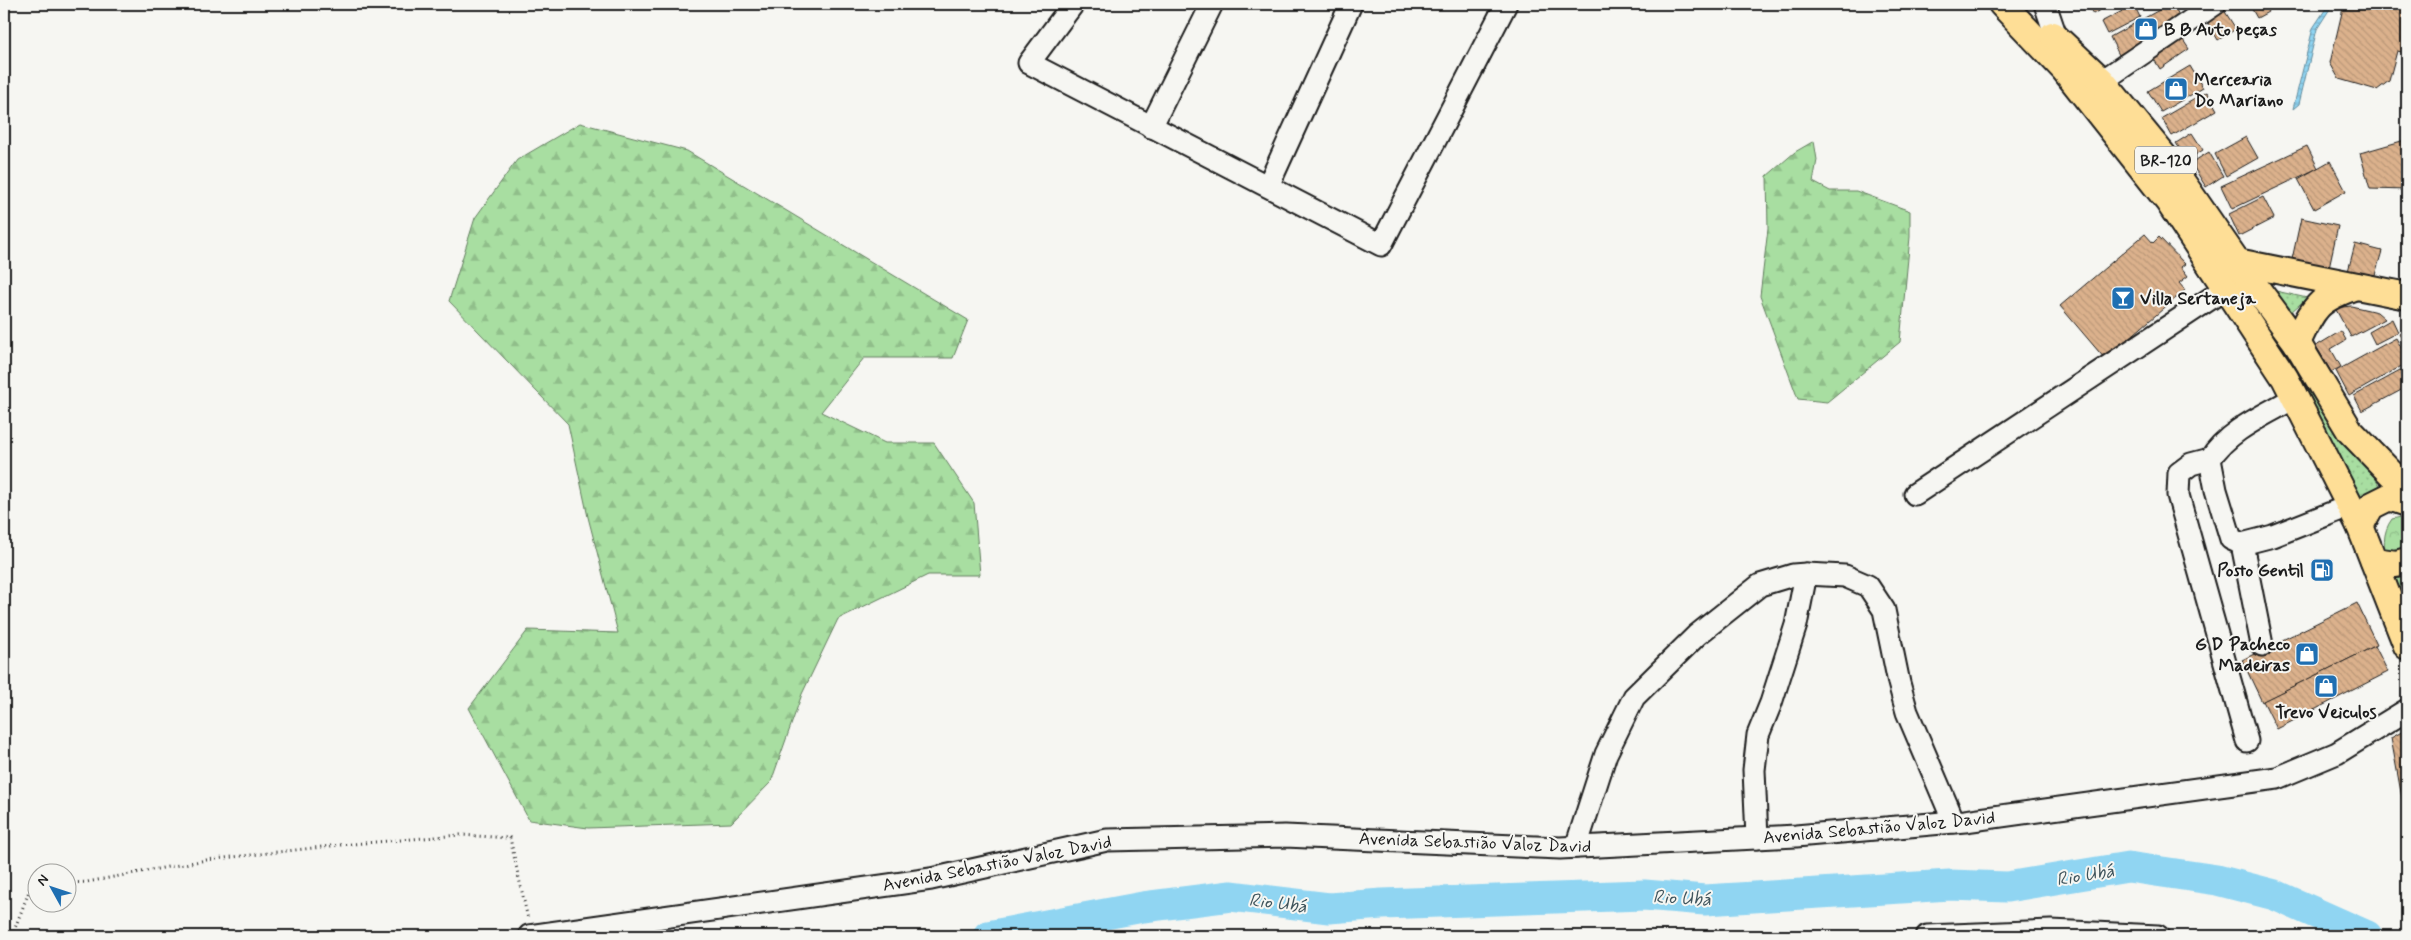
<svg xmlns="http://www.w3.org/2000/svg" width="2411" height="940" font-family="Mynerve,sans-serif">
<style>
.forest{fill:url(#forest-firs);stroke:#627d5e}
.park{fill:url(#park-crowns);stroke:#627d5e}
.garden{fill:url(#garden-dots);stroke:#627d5e}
.water{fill:url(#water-rules);stroke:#628b9c}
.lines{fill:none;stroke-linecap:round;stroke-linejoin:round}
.river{stroke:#90d5f2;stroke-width:31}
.building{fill:url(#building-back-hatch);stroke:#1c1c1c}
.minor-casing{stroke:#1c1c1c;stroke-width:25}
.major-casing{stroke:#1c1c1c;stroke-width:30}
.path{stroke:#1c1c1c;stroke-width:3;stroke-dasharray:1 4;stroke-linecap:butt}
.minor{stroke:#f6f6f2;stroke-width:21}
.major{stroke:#fede96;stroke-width:26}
.labels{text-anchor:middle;stroke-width:4;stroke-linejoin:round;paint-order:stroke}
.shield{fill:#f6f6f2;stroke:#5d5d5c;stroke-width:1}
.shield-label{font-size:16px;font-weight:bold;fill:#1c1c1c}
.poi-label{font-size:18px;font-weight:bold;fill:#1c1c1c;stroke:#f6f6f2;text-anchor:start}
.street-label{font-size:18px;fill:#1c1c1c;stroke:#f6f6f2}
.water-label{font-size:19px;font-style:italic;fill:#3f545c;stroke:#f6f6f2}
</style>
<defs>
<pattern id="forest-firs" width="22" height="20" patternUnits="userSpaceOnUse" patternTransform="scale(1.25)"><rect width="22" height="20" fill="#a8dea1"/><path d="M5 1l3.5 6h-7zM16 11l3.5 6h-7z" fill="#90be8a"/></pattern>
<pattern id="park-crowns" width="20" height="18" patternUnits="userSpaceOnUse" patternTransform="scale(1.25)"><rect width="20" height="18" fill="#a8dea1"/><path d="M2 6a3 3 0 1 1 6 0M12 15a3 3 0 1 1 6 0" fill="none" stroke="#90be8a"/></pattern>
<pattern id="garden-dots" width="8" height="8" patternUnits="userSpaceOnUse" patternTransform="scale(1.25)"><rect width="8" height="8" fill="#a8dea1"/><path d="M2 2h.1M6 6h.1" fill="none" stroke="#90be8a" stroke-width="1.8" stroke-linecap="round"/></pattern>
<pattern id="water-rules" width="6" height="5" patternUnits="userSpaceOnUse" patternTransform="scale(1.25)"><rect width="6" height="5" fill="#90d5f2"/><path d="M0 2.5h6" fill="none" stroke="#7cb6cf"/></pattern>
<pattern id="building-back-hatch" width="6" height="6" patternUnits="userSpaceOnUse" patternTransform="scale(1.25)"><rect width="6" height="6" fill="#dbb18c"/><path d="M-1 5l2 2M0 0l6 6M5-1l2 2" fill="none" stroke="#bb9878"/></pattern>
</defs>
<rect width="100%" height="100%" fill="#f6f6f2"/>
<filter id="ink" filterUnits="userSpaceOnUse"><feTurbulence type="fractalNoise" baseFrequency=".02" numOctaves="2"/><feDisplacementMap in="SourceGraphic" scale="10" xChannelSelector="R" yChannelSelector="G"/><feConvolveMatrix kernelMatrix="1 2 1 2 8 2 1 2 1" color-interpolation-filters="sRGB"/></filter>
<g filter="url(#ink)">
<g class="forest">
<path d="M 580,123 L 687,151 L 968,320 L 953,358 L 864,358 L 821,412 L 885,443 L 934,443 L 974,503 L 980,575 L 928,575 L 838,619 L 802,694 L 771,782 L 731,823 L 588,828 L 529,820 L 469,708 L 528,630 L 618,633 L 588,517 L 568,424 L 449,301 L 475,218 L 517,160 Z"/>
<path d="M 1814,141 L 1817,160 L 1813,182 L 1830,191 L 1856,191 L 1910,211 L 1910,237 L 1900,342 L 1827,402 L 1798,399 L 1760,296 L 1768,229 L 1767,176 L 1795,152 Z"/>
</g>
<path class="park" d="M 2401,517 L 2407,520 L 2407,609 C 2396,582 2372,546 2392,519 Z"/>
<g class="garden">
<path d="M 2236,282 L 2247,284 L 2381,487 L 2361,502 Z"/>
<path d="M 2276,291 L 2307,298 L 2291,312 Z"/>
</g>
<path class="water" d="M 2329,4 L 2333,4 L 2317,29 L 2299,104 L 2293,109 L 2313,28 Z"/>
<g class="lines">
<path class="river" d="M 988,936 L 1143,907 L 1231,896 L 1329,908 L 1382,904 L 1644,895 L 1705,900 L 1950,885 L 2007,887 L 2128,867 L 2217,880 L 2275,895 L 2367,936"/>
</g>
<g class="building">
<path d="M 2087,4 L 2110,4 L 2093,14 Z"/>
<path d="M 2170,4 L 2173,4 L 2182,21 L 2119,55 L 2110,37 Z"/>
<path d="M 2249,4 L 2264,4 L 2268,12 L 2257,18 Z"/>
<path d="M 2344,4 L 2407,4 L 2407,53 L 2397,51 L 2389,81 L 2377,90 L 2339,79 L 2330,63 Z"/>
<path d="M 2134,5 L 2140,17 L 2107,34 L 2101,22 Z"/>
<path d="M 2222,7 L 2236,29 L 2218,40 L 2205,18 Z"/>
<path d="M 2181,37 L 2189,49 L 2160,69 L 2152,56 Z"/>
<path d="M 2190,66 L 2203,88 L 2161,112 L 2148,91 Z"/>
<path d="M 2207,92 L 2217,110 L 2172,136 L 2162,118 Z"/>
<path d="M 2192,133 L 2203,150 L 2187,160 L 2176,143 Z"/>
<path d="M 2246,137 L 2258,158 L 2226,176 L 2215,154 Z"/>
<path d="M 2405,140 L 2407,148 L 2407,190 L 2370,189 L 2360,153 Z"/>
<path d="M 2307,146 L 2318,168 L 2232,209 L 2221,186 Z"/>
<path d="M 2209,152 L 2223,176 L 2206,187 L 2191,163 Z"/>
<path d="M 2330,161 L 2346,191 L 2314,209 L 2298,179 Z"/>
<path d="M 2263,197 L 2274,218 L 2239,236 L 2229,214 Z"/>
<path d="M 2301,218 L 2338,226 L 2328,272 L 2291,264 Z"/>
<path d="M 2145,234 L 2153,243 L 2159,237 L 2185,264 L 2181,267 L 2188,276 L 2179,283 L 2185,290 L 2105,359 L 2060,306 Z"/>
<path d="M 2355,244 L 2382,251 L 2372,285 L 2346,279 Z"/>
<path d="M 2351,306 L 2377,312 L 2385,319 L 2351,337 L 2335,308 Z"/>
<path d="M 2392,319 L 2398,332 L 2375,344 L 2369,332 Z"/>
<path d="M 2407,330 L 2407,349 L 2399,334 Z"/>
<path d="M 2341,331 L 2346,340 L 2331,349 L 2341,367 L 2331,372 L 2316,346 Z"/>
<path d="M 2396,338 L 2407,358 L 2407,363 L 2349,396 L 2336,371 Z"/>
<path d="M 2400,371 L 2407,387 L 2362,411 L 2354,396 Z"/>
<path d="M 2357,603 L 2377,645 L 2262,702 L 2242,660 Z"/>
<path d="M 2375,646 L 2388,672 L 2277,729 L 2263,701 Z"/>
<path d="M 2407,729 L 2407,825 L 2391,738 Z"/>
</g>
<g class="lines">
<g class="minor-casing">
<g id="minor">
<path d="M 1073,4 L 1029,63 L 1381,245 L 1506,4"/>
<path d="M 2045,4 L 2060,48"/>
<path d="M 2102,81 L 2215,4"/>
<path d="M 1151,127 L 1212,4"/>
<path d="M 1268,186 L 1351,4"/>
<path d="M 2294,398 C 2265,415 2228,430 2210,459 L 2216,490 L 2231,539 L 2242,544 L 2273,536 L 2349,506"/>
<path d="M 2210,459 L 2191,464 L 2179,473 L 2178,495 L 2247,741"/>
<path d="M 1915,494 L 2225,289"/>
<path d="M 2242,544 L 2262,645"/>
<path d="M 1757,838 L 1754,770 L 1758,735 L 1771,703 L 1796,625 L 1806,574"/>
<path d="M 1576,847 L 1606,754 L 1634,697 L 1697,635 L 1760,585 L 1793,575 L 1806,574 L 1845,576 L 1868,586 L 1884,610 L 1899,683 L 1907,712 L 1954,822"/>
<path d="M 529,936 L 931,879 L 1107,840 L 1285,836 L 1560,848 L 1796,836 L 1965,821 L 2277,778 L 2337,753 L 2407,710"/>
<path d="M 1927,936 L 2051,931 L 2158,936"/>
</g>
</g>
<g class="major-casing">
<g id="major">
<path d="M 2002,4 L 2064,69 L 2169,202 L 2285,378 L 2360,526 L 2407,646"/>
<path d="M 2053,35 L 2102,81 L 2166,159 L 2237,262 L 2297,343 L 2350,431 L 2407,490"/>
<path d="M 2229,259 L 2237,262 L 2407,296"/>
<path d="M 2297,343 C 2314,306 2318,299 2356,286"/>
<path d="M 2360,526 L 2371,506 L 2389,497 L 2407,503"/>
<path d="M 2374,561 L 2396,564 L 2407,561"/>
</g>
</g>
<g class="path">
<path d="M 68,883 L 87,882 L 206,860 L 340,845 L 460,835 L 510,838 L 528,919"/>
<path d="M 12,936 L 31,886 L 38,885"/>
</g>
<use href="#minor" class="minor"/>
<use href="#major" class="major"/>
</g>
</g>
<defs>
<g id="shop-square" transform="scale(1.25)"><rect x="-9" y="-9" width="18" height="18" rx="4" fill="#1f6fb2" stroke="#f6f6f2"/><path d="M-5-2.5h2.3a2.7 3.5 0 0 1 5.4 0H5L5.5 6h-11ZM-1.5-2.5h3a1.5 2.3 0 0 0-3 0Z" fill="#fff"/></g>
<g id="bar-square" transform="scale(1.25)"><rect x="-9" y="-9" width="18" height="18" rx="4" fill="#1f6fb2" stroke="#f6f6f2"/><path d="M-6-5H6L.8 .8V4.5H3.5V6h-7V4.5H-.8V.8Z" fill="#fff"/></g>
<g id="fuel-square" transform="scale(1.25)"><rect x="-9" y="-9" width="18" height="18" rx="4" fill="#1f6fb2" stroke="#f6f6f2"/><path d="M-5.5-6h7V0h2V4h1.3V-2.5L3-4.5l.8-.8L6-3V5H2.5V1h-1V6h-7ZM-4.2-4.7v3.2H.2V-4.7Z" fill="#fff"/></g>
</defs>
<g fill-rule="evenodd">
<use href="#shop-square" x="2146" y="29"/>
<use href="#shop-square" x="2176" y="89"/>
<use href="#bar-square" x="2123" y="298"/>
<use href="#fuel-square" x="2322" y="570"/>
<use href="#shop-square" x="2307" y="654"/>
<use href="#shop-square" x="2326" y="686"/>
</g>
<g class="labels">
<rect class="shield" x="2135" y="146.5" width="62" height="27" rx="4"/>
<g class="shield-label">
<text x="2166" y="166">BR-120</text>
</g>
<g class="poi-label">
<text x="2164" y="35">B B Auto peças</text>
<text x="2194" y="85">Mercearia<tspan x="2194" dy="21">Do Mariano</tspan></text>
<text x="2140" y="304">Villa Sertaneja</text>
<text x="2304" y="576" text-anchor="end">Posto Gentil</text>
<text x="2290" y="650" text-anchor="end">G D Pacheco<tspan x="2290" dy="21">Madeiras</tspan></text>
<text x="2326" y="718" text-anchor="middle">Trevo Veiculos</text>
</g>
<g class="street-label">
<text transform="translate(1879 827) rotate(-5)" y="6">Avenida Sebastião Valoz David</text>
<text transform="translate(1475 842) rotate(2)" y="6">Avenida Sebastião Valoz David</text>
<text transform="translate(997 863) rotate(-11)" y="6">Avenida Sebastião Valoz David</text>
</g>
<g class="water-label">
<text transform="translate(2085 874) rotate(-9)" y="7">Rio Ubá</text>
<text transform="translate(1682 897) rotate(3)" y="7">Rio Ubá</text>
<text transform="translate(1278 902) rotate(7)" y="7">Rio Ubá</text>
</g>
</g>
<rect width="2411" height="940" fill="none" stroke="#f6f6f2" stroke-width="20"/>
<rect x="10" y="10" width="2391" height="920" fill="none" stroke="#1c1c1c" stroke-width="2" filter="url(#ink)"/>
<g transform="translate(52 888) rotate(310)"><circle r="24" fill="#f6f6f2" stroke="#9f9f9c"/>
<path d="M0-4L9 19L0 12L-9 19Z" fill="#1f6fb2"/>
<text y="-8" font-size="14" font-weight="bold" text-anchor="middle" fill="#1c1c1c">N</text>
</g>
</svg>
